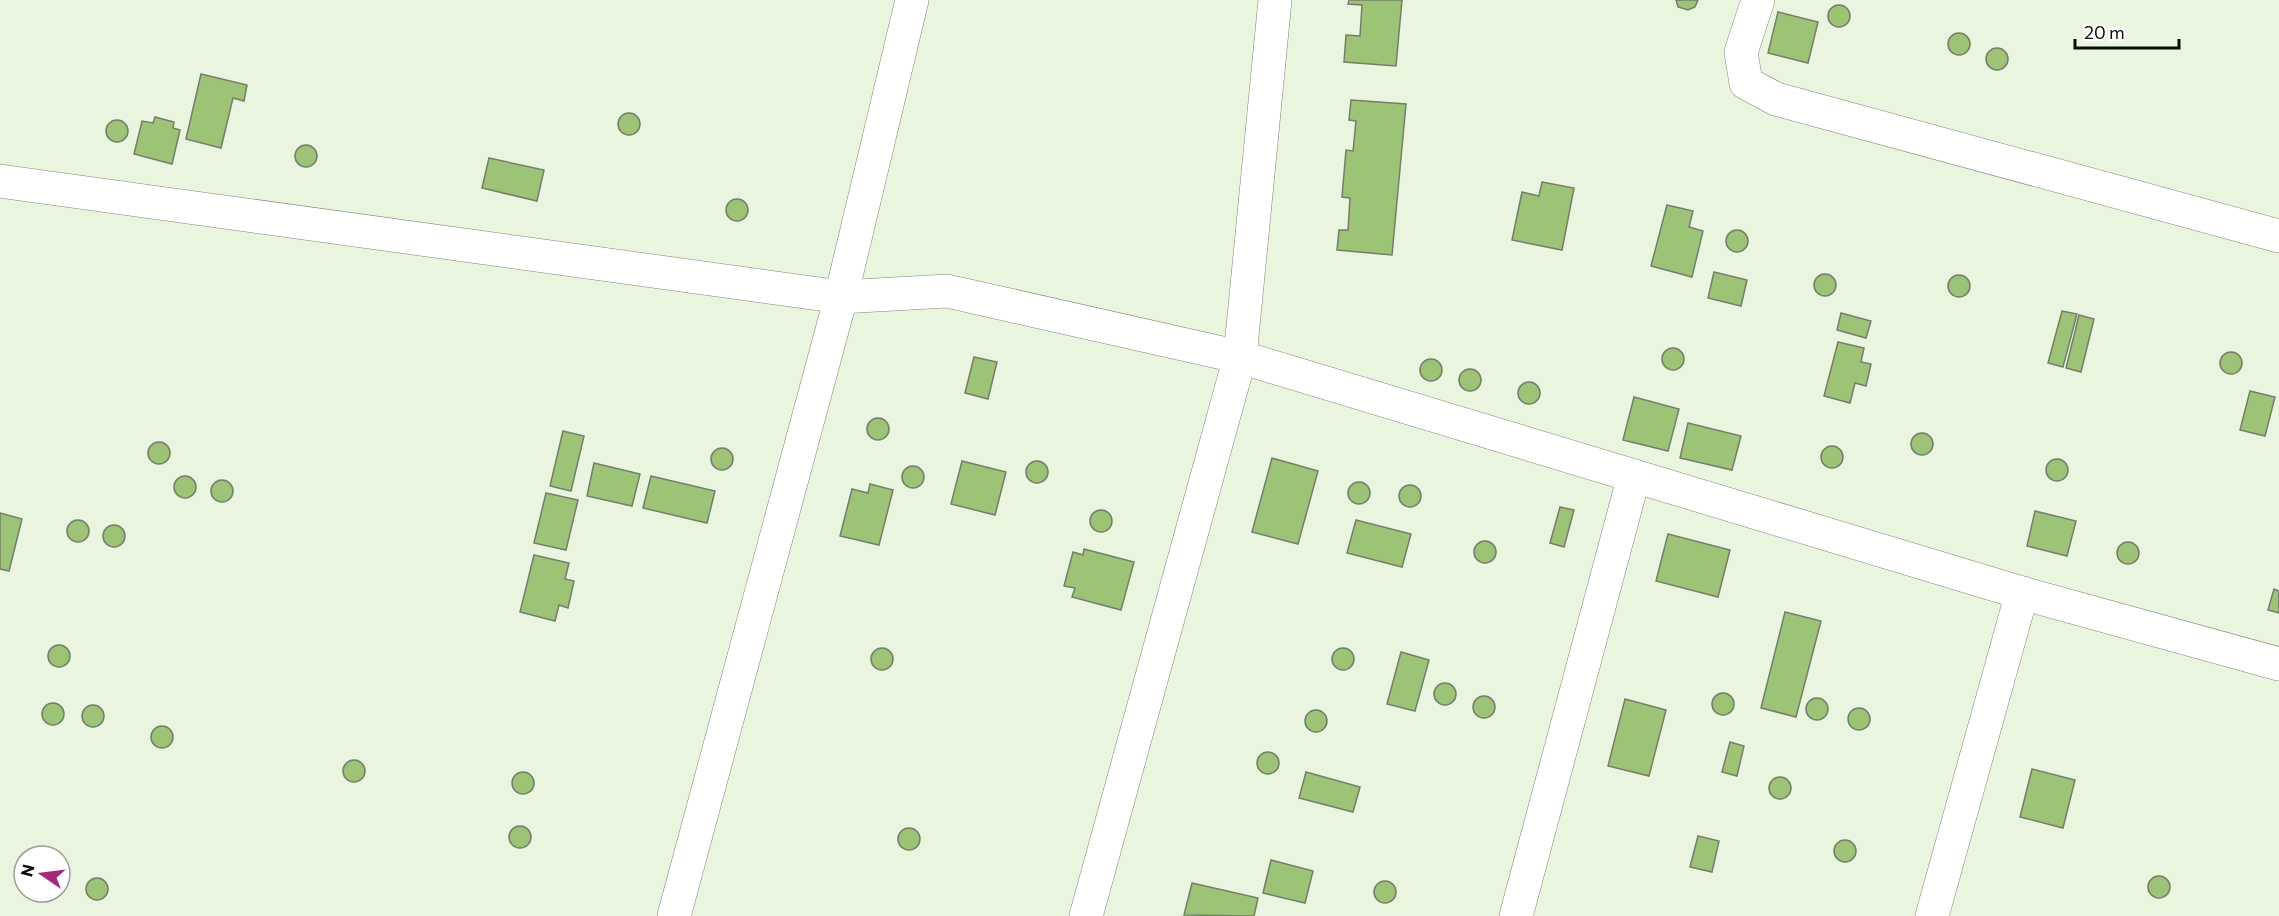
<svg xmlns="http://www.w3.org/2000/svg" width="2279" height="916" font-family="Commissioner,sans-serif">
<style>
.building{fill:#9dc376;stroke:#747f6b;stroke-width:1.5}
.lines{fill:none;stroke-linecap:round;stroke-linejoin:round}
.minor-casing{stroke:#7e8975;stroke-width:34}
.minor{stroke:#fff;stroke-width:33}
</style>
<rect width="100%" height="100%" fill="#e9f5de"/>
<g class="building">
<path d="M 1349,0 L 1402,0 L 1396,66 L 1344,62 L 1346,35 L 1360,36 L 1362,5 L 1348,4 Z"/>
<path d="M 1698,0 L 1695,7 L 1688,10 L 1678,7 L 1676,0 Z"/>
<circle cx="1839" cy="16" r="11"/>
<path d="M 1778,12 L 1818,22 L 1808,63 L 1768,53 Z"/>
<circle cx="1959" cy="44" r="11"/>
<circle cx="1997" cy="59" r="11"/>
<path d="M 201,74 L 247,85 L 244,101 L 233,98 L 221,148 L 186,139 Z"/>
<path d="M 1351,100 L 1406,104 L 1392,255 L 1337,250 L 1339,230 L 1348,230 L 1350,198 L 1342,197 L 1346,150 L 1353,151 L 1356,121 L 1349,120 Z"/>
<circle cx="629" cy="124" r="11"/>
<path d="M 155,117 L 174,122 L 173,128 L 180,130 L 172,164 L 134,154 L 142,121 L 153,123 Z"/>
<circle cx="117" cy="131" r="11"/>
<circle cx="306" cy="156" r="11"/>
<path d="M 489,158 L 544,170 L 537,201 L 482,188 Z"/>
<path d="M 1542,182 L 1574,188 L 1562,250 L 1512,240 L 1522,192 L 1539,196 Z"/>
<circle cx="737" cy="210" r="11"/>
<path d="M 1667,205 L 1693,211 L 1689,227 L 1703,231 L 1692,277 L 1651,266 Z"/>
<circle cx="1737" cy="241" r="11"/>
<path d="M 1714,272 L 1747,280 L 1741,306 L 1708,298 Z"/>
<circle cx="1825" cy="285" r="11"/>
<circle cx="1959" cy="286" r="11"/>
<path d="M 2062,311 L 2077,314 L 2063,367 L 2048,363 Z"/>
<path d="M 1841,313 L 1871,321 L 1866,338 L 1837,330 Z"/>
<path d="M 2079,315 L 2094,319 L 2081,372 L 2066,368 Z"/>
<path d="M 1838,342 L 1864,348 L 1861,362 L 1871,364 L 1866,386 L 1855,383 L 1850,403 L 1824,396 Z"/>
<circle cx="1673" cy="359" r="11"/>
<circle cx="2231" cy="363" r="11"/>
<path d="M 974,357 L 997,362 L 988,399 L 965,393 Z"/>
<circle cx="1431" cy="370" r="11"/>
<circle cx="1470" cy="380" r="11"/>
<circle cx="1529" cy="393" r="11"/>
<path d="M 2250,391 L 2275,397 L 2265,436 L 2240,430 Z"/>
<path d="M 1634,397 L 1679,409 L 1668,451 L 1623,440 Z"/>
<circle cx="878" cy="429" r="11"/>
<path d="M 1688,423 L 1741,436 L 1732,470 L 1680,458 Z"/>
<path d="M 563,431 L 584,436 L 571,491 L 550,486 Z"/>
<circle cx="1922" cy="444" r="11"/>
<circle cx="159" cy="453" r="11"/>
<circle cx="1832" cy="457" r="11"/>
<circle cx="722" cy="459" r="11"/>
<path d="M 1272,458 L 1318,471 L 1298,544 L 1252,532 Z"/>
<circle cx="2057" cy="470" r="11"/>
<circle cx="1037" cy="472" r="11"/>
<path d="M 962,461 L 1006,472 L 995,515 L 951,504 Z"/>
<path d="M 594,463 L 640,474 L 632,506 L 587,496 Z"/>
<circle cx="913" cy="477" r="11"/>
<circle cx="185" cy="487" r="11"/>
<path d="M 651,476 L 715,491 L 707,523 L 643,508 Z"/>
<circle cx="222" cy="491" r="11"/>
<circle cx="1359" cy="493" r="11"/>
<path d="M 870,484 L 893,490 L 879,545 L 840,536 L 852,489 L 868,493 Z"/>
<circle cx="1410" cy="496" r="11"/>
<path d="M 546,493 L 578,500 L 566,550 L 534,543 Z"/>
<path d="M 1560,507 L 1574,510 L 1564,547 L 1550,543 Z"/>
<circle cx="1101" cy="521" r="11"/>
<path d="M 2035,511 L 2076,521 L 2067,556 L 2027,546 Z"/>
<path d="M 0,513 L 22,519 L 9,571 L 0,569 Z"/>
<circle cx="78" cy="531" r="11"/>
<path d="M 1356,520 L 1411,534 L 1402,567 L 1347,553 Z"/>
<circle cx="114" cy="536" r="11"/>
<path d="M 1668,534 L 1730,550 L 1718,597 L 1656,581 Z"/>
<circle cx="1485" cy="552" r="11"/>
<circle cx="2128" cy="553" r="11"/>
<path d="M 1084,549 L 1134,562 L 1121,610 L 1072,597 L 1075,588 L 1064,586 L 1073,552 L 1083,555 Z"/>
<path d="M 534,555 L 569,563 L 565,579 L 574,581 L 568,608 L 559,605 L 555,621 L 520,612 Z"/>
<path d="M 2274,589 L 2279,591 L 2279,613 L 2268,610 Z"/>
<path d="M 1785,612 L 1821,621 L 1796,717 L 1761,708 Z"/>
<circle cx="59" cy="656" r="11"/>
<circle cx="1343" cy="659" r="11"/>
<circle cx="882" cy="659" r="11"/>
<path d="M 1401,652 L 1429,660 L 1415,711 L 1387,704 Z"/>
<circle cx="1445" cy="694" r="11"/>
<circle cx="1723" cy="704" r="11"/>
<circle cx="1484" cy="707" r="11"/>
<circle cx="1817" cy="709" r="11"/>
<path d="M 1625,699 L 1666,710 L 1649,776 L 1608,766 Z"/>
<circle cx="53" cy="714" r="11"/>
<circle cx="93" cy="716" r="11"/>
<circle cx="1859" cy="719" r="11"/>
<circle cx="1316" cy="721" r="11"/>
<circle cx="162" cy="737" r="11"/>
<path d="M 1730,742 L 1744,746 L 1737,776 L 1722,772 Z"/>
<circle cx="1268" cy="763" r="11"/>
<circle cx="354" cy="771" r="11"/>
<path d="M 2032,769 L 2075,780 L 2063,828 L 2020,817 Z"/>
<circle cx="523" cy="783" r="11"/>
<path d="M 1306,772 L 1360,787 L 1353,812 L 1299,798 Z"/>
<circle cx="1780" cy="788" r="11"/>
<circle cx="520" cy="837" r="11"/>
<circle cx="909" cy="839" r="11"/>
<path d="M 1698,836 L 1719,841 L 1712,872 L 1690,867 Z"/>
<circle cx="1845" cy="851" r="11"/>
<path d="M 1271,860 L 1313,871 L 1305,903 L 1263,893 Z"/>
<circle cx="2159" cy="887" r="11"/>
<circle cx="97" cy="889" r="11"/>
<circle cx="1385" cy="892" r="11"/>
<path d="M 1192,883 L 1258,898 L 1254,916 L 1184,915 Z"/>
</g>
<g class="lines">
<g class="minor-casing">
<g id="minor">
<path d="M 1758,0 L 1741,52 L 1746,83 L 1776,99 L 2279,236"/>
<path d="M 0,181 L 841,297 L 947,291 L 1240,357 L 2022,593 L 2279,664"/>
<path d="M 674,916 L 841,297 L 912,0"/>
<path d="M 1086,916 L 1240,357 L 1275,0"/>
<path d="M 1516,916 L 1634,476"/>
<path d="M 1932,916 L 2022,593"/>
</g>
</g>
<use href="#minor" class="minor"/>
</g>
<g transform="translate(42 874) rotate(284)"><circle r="28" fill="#ffffff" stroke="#9d9e9b" stroke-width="1.5"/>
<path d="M0-4.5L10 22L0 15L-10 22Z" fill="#a4287c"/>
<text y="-9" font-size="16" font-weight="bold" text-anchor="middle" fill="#090d06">N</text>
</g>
<path d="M2075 39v9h104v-9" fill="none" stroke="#090d06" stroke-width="3"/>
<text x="2084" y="39" font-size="18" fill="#090d06" stroke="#ffffff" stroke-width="4.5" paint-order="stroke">20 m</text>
</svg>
